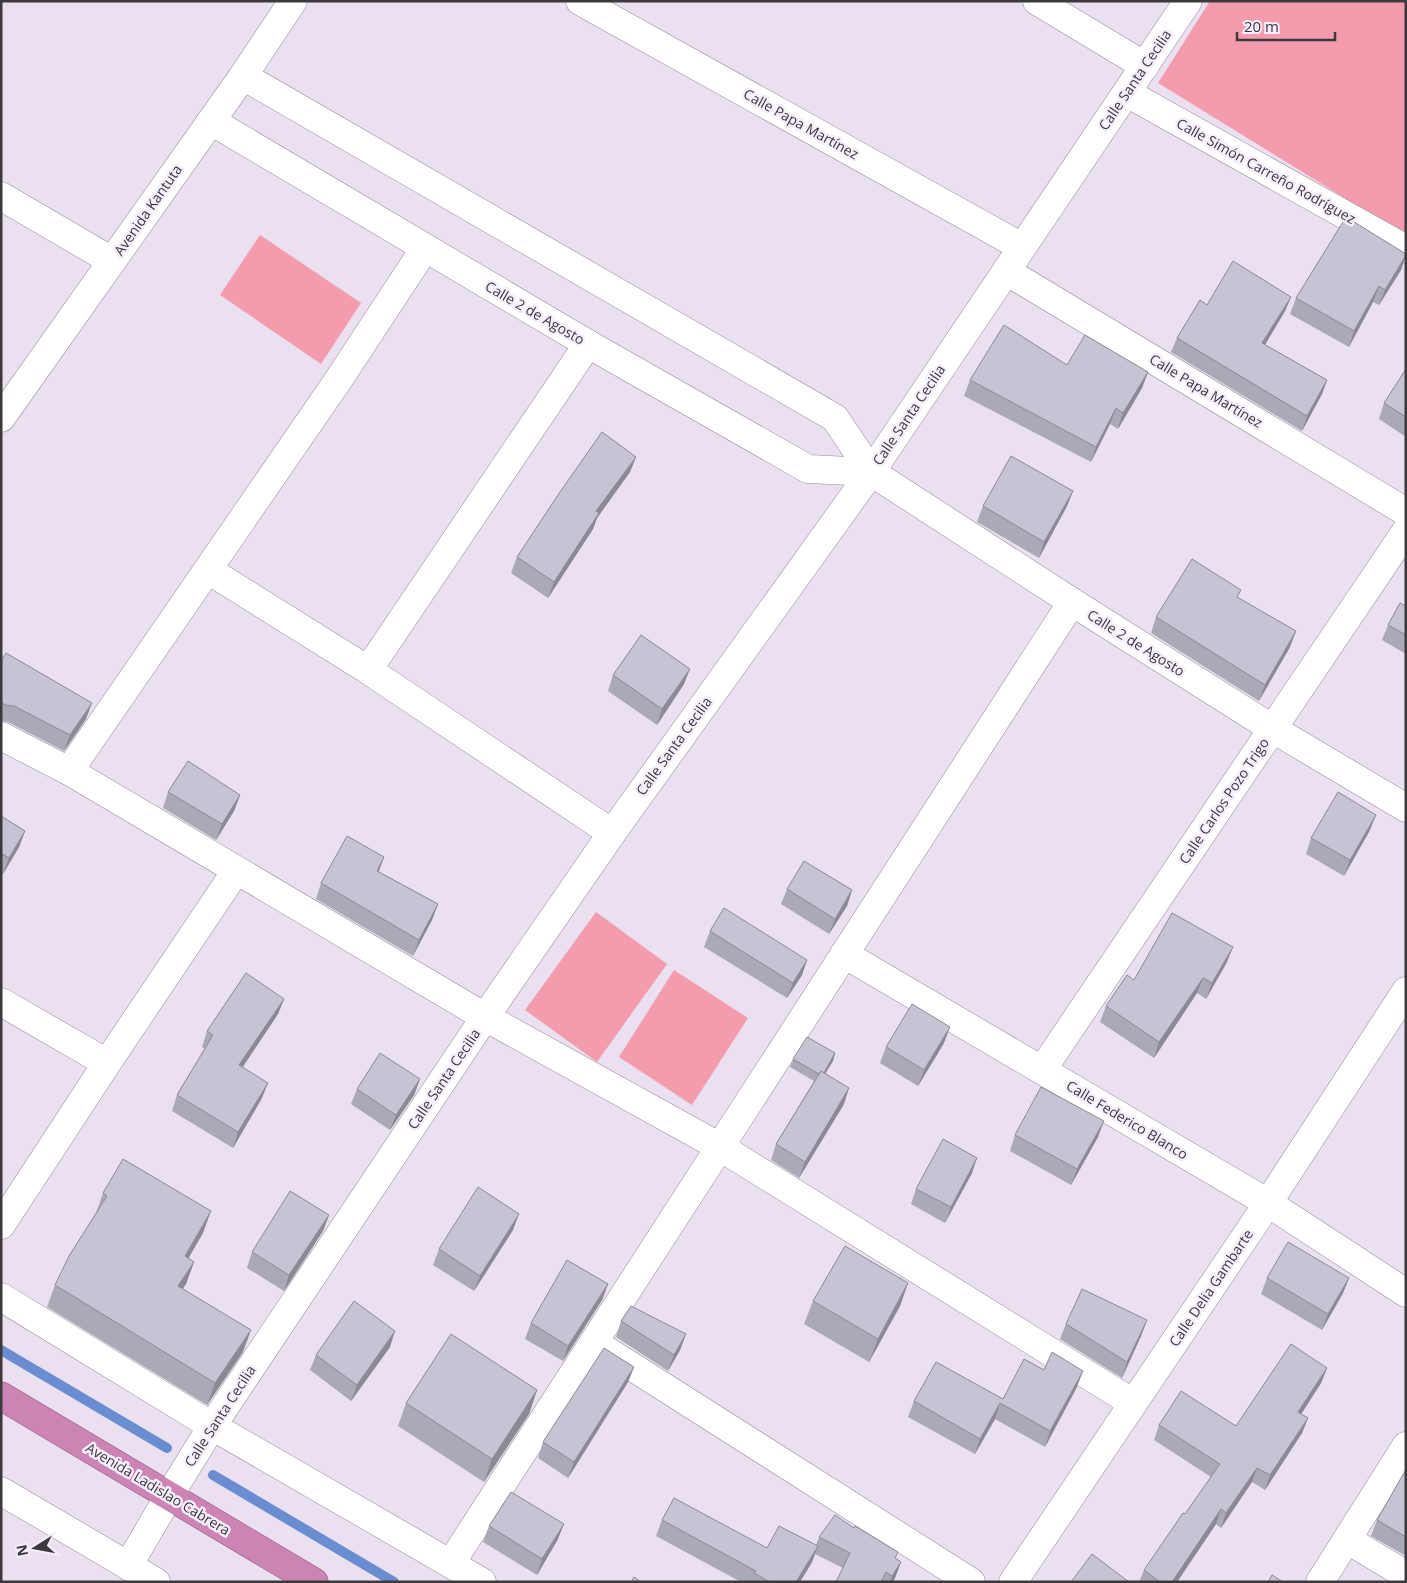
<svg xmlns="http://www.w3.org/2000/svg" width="1407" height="1583" font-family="'Open Sans',sans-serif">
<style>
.green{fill:#f39cad}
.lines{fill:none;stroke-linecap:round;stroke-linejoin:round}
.stream{stroke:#6a8cd0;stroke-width:10}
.minor-casing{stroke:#958c99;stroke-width:29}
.tertiary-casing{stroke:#958c99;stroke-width:29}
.trunk-casing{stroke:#90567e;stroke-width:29}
.minor{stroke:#fff;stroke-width:28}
.tertiary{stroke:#fff;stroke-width:28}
.trunk{stroke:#cb84b4;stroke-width:28}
.wall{fill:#aaa9b6}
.shaded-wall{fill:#8b8994}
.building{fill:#c6c4d4;stroke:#8b8994}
.labels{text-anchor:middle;stroke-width:5;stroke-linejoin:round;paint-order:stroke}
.street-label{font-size:14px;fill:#3c383d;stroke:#f7eefc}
</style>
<rect width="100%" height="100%" fill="#eae0ef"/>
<g class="green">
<path d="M 1210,1 L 1406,1 L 1406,236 L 1158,83 Z"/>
<path d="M 260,235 L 361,303 L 321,364 L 220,295 Z"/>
<path d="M 596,912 L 667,964 L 597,1062 L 525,1010 Z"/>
<path d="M 674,970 L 748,1018 L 692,1105 L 619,1057 Z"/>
</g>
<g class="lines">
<g class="stream">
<path d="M 1,1350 L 167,1448"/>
<path d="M 213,1475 L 394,1582"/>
</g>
<g class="minor-casing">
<g id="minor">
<path d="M 580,1 L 1022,247"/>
<path d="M 1037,1 L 1145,66"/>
<path d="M 243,76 L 835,418 L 871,472 L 1072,602 L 1273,729 L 1406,808"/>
<path d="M 1127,93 L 1406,249"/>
<path d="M 211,121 L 588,344 L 808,469 L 871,472"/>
<path d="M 1,196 L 112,261"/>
<path d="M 1006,271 L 1406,512"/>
<path d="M 208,570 L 368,670 L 612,833"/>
<path d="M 368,670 L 588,344"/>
<path d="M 1,736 L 69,771 L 485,1017 L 720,1147 L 1133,1403"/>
<path d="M 69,771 L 339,379 L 425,248"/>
<path d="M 844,954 L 1268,1203 L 1406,1293"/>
<path d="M 1,1002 L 107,1063"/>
<path d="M 1042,1070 L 1406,531"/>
<path d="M 1,1225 L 107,1063 L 236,871"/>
<path d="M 1,1297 L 212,1426 L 482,1582"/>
<path d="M 601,1347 L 971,1582"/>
<path d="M 1,1491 L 156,1582"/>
<path d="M 1348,1540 L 1406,1575"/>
<path d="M 451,1563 L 1072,602"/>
<path d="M 128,1566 L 169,1496 L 212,1426 L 485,1017 L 612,833 L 871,472 L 1188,1"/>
<path d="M 1013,1582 L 1268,1203 L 1406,991"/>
<path d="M 1320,1582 L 1406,1446"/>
</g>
</g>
<g class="tertiary-casing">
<path id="tertiary" d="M 1,418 L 243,76 L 293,1"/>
</g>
<g class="trunk-casing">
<path id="trunk" d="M 1,1396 L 314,1582"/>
</g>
<use href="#minor" class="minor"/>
<use href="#tertiary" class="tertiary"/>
<use href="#trunk" class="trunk"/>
</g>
<g class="wall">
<path d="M 1406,254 L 1406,256 L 1401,270 L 1379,305 L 1373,302 L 1349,347 L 1290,314 L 1296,298 Z"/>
<path d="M 1291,297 L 1285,311 L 1265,345 L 1327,380 L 1322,394 L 1302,431 L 1171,352 L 1177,338 L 1207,305 Z"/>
<path d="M 1067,365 L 1148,372 L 1142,388 L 1118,429 L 1110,424 L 1091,462 L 964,396 L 970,380 Z"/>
<path d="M 1406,369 L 1406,437 L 1379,419 L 1384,403 Z"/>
<path d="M 636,457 L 630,472 L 597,518 L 593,529 L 548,598 L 511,573 L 517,557 Z"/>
<path d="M 1073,491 L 1067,506 L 1039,558 L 977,522 L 983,506 Z"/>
<path d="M 1238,598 L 1290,647 L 1259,701 L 1151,633 L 1156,617 Z"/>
<path d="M 1406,606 L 1406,654 L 1382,640 L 1388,625 Z"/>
<path d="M 1,661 L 86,719 L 64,751 L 8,722 L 1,721 Z"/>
<path d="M 613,675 L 684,684 L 657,725 L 608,691 Z"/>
<path d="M 168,792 L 240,795 L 234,811 L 216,840 L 163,808 Z"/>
<path d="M 1,816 L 25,831 L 19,847 L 3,874 L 1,872 Z"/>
<path d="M 1370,830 L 1344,876 L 1306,854 L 1311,838 Z"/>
<path d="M 384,857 L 379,872 L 438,904 L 432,920 L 413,956 L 316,899 L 321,883 Z"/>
<path d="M 787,889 L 852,890 L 847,906 L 829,934 L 781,904 Z"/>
<path d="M 710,931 L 807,960 L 802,975 L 787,998 L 704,947 Z"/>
<path d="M 1227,962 L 1206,999 L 1197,993 L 1154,1058 L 1100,1022 L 1106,1006 Z"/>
<path d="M 284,999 L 278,1014 L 243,1067 L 262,1098 L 233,1148 L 172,1111 L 177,1095 L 205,1049 L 202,1047 L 207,1031 Z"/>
<path d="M 944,1043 L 918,1086 L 880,1063 L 886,1047 Z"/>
<path d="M 835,1053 L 833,1061 L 825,1073 L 844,1104 L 799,1178 L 771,1160 L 776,1144 L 814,1081 L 790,1067 L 793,1059 Z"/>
<path d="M 420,1079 L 414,1095 L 390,1130 L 351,1104 L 357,1089 Z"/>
<path d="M 1015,1135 L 1098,1137 L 1071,1185 L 1010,1151 Z"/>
<path d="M 972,1173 L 945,1223 L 911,1204 L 916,1189 Z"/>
<path d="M 103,1193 L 203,1233 L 188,1258 L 194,1262 L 186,1284 L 182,1289 L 243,1352 L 207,1405 L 47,1307 L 55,1285 L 96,1213 Z"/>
<path d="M 329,1215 L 323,1231 L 284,1291 L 247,1268 L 252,1252 Z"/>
<path d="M 513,1230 L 474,1291 L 433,1265 L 439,1249 Z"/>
<path d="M 1267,1278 L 1349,1278 L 1343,1293 L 1322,1330 L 1261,1294 Z"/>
<path d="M 908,1283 L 900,1306 L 869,1362 L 804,1324 L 813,1301 Z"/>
<path d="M 608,1284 L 602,1300 L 563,1361 L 525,1339 L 531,1323 Z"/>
<path d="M 1147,1320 L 1141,1336 L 1122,1378 L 1060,1339 L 1066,1324 Z"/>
<path d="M 621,1321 L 686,1334 L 680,1350 L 668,1371 L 616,1337 Z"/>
<path d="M 390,1347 L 351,1401 L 310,1370 L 316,1355 Z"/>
<path d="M 634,1367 L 628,1382 L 568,1478 L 538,1458 L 543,1442 Z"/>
<path d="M 1327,1368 L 1321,1383 L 1301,1414 L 1308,1418 L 1302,1433 L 1265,1490 L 1252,1482 L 1221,1528 L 1216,1524 L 1177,1582 L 1139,1582 L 1144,1570 L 1185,1514 L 1211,1477 L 1154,1440 L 1159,1425 L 1236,1426 Z"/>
<path d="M 1077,1387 L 1045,1447 L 995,1419 L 975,1454 L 908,1417 L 914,1401 L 1003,1399 Z"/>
<path d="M 537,1390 L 529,1414 L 484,1482 L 398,1426 L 406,1403 Z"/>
<path d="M 1406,1471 L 1406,1556 L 1371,1536 L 1377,1520 Z"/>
<path d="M 662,1520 L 767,1548 L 816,1545 L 819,1537 L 896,1559 L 901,1562 L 895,1578 L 893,1582 L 836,1582 L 843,1568 L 815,1554 L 812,1562 L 800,1582 L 741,1582 L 656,1536 Z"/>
<path d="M 489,1526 L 558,1539 L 537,1575 L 483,1542 Z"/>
</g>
<g class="shaded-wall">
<path d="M 1406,255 L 1401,270 L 1379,305 L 1385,290 Z"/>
<path d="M 1379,286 L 1373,302 L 1349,347 L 1354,331 Z"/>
<path d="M 1291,297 L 1285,311 L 1257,358 L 1262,343 Z"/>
<path d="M 1148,372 L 1142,388 L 1118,429 L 1123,413 Z"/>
<path d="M 1327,380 L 1322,394 L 1302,431 L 1307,416 Z"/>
<path d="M 1116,408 L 1110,424 L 1091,462 L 1096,447 Z"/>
<path d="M 636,457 L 630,472 L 597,518 L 593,529 L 548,598 L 554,582 L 596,511 Z"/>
<path d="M 1073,491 L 1067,506 L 1039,558 L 1044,542 Z"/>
<path d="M 1296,631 L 1290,647 L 1259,701 L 1265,685 Z"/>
<path d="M 690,669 L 684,684 L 657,725 L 662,709 Z"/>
<path d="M 92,703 L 86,719 L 64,751 L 70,735 Z"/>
<path d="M 240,795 L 234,811 L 216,840 L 222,824 Z"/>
<path d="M 1376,815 L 1370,830 L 1344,876 L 1350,860 Z"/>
<path d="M 25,831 L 19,847 L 3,874 L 9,858 Z"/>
<path d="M 384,857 L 378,872 L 377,871 Z"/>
<path d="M 852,890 L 847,906 L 829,934 L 835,919 Z"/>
<path d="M 438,904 L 432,920 L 413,956 L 419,940 Z"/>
<path d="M 1233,947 L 1227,962 L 1206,999 L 1212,983 Z"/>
<path d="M 807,960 L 802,975 L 787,998 L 793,983 Z"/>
<path d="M 1203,978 L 1197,993 L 1154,1058 L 1159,1042 Z"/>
<path d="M 284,999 L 278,1014 L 233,1081 L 239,1065 Z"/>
<path d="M 950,1027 L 944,1043 L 918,1086 L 924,1070 Z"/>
<path d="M 835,1053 L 833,1061 L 819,1084 L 822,1076 Z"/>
<path d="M 420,1079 L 414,1095 L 390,1130 L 396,1115 Z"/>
<path d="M 268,1083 L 262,1098 L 233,1148 L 238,1132 Z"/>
<path d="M 849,1088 L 844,1104 L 799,1178 L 805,1162 Z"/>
<path d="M 1104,1121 L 1098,1137 L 1071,1185 L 1077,1169 Z"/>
<path d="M 977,1158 L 972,1173 L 945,1223 L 951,1207 Z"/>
<path d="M 211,1211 L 203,1233 L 177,1278 L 185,1256 Z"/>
<path d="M 519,1214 L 513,1230 L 474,1291 L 480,1276 Z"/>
<path d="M 329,1215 L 323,1231 L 284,1291 L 289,1275 Z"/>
<path d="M 194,1262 L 186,1284 L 170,1308 L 178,1286 Z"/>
<path d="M 1349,1278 L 1343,1293 L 1322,1330 L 1328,1314 Z"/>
<path d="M 908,1283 L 900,1306 L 869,1362 L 878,1339 Z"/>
<path d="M 608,1284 L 602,1300 L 563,1361 L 568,1346 Z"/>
<path d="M 1147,1320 L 1141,1336 L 1122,1378 L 1127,1362 Z"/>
<path d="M 251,1330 L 243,1352 L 207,1405 L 215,1383 Z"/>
<path d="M 395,1331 L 390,1347 L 351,1401 L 357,1385 Z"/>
<path d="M 686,1334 L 680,1350 L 668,1371 L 674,1355 Z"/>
<path d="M 634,1367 L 628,1382 L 568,1478 L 574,1462 Z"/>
<path d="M 1327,1368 L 1321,1383 L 1293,1427 L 1298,1412 Z"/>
<path d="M 1083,1371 L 1077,1387 L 1045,1447 L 1050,1431 Z"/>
<path d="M 537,1390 L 529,1414 L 484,1482 L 492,1459 Z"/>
<path d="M 1000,1403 L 995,1419 L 975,1454 L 980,1439 Z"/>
<path d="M 1308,1418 L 1302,1433 L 1265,1490 L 1270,1475 Z"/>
<path d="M 1257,1468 L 1252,1482 L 1221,1528 L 1226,1513 Z"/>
<path d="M 1221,1509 L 1216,1524 L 1177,1582 L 1172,1582 Z"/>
<path d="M 564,1524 L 558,1539 L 537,1575 L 542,1559 Z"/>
<path d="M 818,1546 L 812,1562 L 800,1582 L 796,1582 Z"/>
<path d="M 901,1562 L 895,1578 L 893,1582 L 890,1582 L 892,1576 Z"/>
</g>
<g class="building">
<path d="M 1346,217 L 1406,254 L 1406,255 L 1385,290 L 1379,286 L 1354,331 L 1296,298 Z"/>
<path d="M 1233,261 L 1291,297 L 1262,343 L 1327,380 L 1307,416 L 1177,338 L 1200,300 L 1207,305 Z"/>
<path d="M 1004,325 L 1067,365 L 1085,335 L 1148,372 L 1123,413 L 1116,408 L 1096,447 L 970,380 Z"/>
<path d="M 1406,369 L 1406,417 L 1384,403 Z"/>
<path d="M 602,432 L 636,457 L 596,511 L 599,513 L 554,582 L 517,557 L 560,492 Z"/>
<path d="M 1011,456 L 1073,491 L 1044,542 L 983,506 Z"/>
<path d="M 1192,559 L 1241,590 L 1237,597 L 1296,631 L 1265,685 L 1156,617 Z"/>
<path d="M 1400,603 L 1406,606 L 1406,635 L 1388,625 Z"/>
<path d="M 641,635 L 690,669 L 662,709 L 613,675 Z"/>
<path d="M 6,653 L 92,703 L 70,735 L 14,706 L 5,705 L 1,702 L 1,661 Z"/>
<path d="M 188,761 L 240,795 L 222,824 L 168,792 Z"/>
<path d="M 1338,792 L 1376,815 L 1350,860 L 1311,838 Z"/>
<path d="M 1,816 L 25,831 L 9,858 L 1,853 Z"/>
<path d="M 347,836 L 384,857 L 377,871 L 438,904 L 419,940 L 321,883 Z"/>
<path d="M 804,861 L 852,890 L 835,919 L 787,889 Z"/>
<path d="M 724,908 L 807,960 L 793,983 L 710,931 Z"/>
<path d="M 1172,913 L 1233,947 L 1212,983 L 1203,978 L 1159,1042 L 1106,1006 L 1127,975 L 1134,980 Z"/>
<path d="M 246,973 L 284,999 L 239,1065 L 268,1083 L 238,1132 L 177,1095 L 213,1035 L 207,1031 Z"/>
<path d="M 912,1004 L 950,1027 L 924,1070 L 886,1047 Z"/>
<path d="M 807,1037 L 835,1053 L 824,1073 L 821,1071 L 819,1074 L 793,1059 Z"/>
<path d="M 380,1053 L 420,1079 L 396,1115 L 357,1089 Z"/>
<path d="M 821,1071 L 849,1088 L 805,1162 L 776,1144 Z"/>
<path d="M 1041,1087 L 1104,1121 L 1077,1169 L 1015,1135 Z"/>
<path d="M 943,1139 L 977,1158 L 951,1207 L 916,1189 Z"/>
<path d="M 123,1159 L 211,1211 L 185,1256 L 194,1262 L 178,1286 L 251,1330 L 215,1383 L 55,1285 L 69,1256 L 107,1196 L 103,1193 Z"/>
<path d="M 478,1187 L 519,1214 L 480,1276 L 439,1249 Z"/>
<path d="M 290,1191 L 329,1215 L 289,1275 L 252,1252 Z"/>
<path d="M 1288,1242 L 1349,1278 L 1328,1314 L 1267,1278 Z"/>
<path d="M 845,1246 L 908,1283 L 878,1339 L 813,1301 Z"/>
<path d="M 567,1260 L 608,1284 L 568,1346 L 531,1323 Z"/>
<path d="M 1082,1289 L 1147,1320 L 1127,1362 L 1066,1324 Z"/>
<path d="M 354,1301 L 395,1331 L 357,1385 L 316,1355 Z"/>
<path d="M 631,1306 L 686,1334 L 674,1355 L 621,1321 Z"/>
<path d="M 451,1334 L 537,1390 L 492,1459 L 406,1403 Z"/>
<path d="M 1291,1344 L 1327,1368 L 1298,1412 L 1308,1418 L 1270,1475 L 1257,1468 L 1226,1513 L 1221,1509 L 1172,1582 L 1160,1582 L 1144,1570 L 1183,1513 L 1185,1514 L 1220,1464 L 1159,1425 L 1181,1391 L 1236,1426 Z"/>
<path d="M 604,1348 L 634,1367 L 574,1462 L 543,1442 Z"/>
<path d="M 1052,1352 L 1083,1371 L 1050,1431 L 1000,1403 L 980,1439 L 914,1401 L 936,1362 L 1003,1399 L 1024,1359 L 1044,1370 Z"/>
<path d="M 1405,1471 L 1406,1471 L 1406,1537 L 1377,1520 Z"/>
<path d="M 511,1492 L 564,1524 L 542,1559 L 489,1526 Z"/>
<path d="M 674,1498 L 767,1548 L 779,1526 L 818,1546 L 796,1582 L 770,1582 L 754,1573 L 756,1571 L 662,1520 Z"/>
<path d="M 835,1515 L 854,1528 L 855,1526 L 898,1552 L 895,1558 L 901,1562 L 892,1576 L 886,1572 L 881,1582 L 836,1582 L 850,1553 L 819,1537 Z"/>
<path d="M 1092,1554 L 1129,1582 L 1071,1582 Z"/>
<path d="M 1272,1575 L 1283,1582 L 1268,1582 Z"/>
<path d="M 634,1577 L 641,1582 L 631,1582 Z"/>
</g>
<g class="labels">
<g class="street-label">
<text transform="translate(1135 80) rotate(-56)" y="5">Calle Santa Cecilia</text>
<text transform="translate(801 124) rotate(29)" y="5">Calle Papa Martínez</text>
<text transform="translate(1266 171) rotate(29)" y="5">Calle Simón Carreño Rodríguez</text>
<text transform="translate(148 210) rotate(-55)" y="5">Avenida Kantuta</text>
<text transform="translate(535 313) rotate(30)" y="5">Calle 2 de Agosto</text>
<text transform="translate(1206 391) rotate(31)" y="5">Calle Papa Martínez</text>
<text transform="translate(909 415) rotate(-56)" y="5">Calle Santa Cecilia</text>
<text transform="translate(1136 643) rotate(32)" y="5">Calle 2 de Agosto</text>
<text transform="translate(674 746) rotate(-54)" y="5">Calle Santa Cecilia</text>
<text transform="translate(1224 801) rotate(-56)" y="5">Calle Carlos Pozo Trigo</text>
<text transform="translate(444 1079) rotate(-56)" y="5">Calle Santa Cecilia</text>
<text transform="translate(1127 1120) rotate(31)" y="5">Calle Federico Blanco</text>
<text transform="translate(1211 1288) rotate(-56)" y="5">Calle Delia Gambarte</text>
<text transform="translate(220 1416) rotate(-57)" y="5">Calle Santa Cecilia</text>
<text transform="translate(158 1489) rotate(31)" y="5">Avenida Ladislao Cabrera</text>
</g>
</g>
<rect width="1407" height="1583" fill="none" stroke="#3c383d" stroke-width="5"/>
<g transform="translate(35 1548) rotate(259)" stroke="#f7eefc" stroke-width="4" paint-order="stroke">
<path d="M0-4L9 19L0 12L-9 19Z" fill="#3c383d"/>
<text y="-8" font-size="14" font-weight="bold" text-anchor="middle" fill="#3c383d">N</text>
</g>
<path d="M1237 32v8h98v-8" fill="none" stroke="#3c383d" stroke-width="2.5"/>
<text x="1244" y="32" font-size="15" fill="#3c383d" stroke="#f7eefc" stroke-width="4" paint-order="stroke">20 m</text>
</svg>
